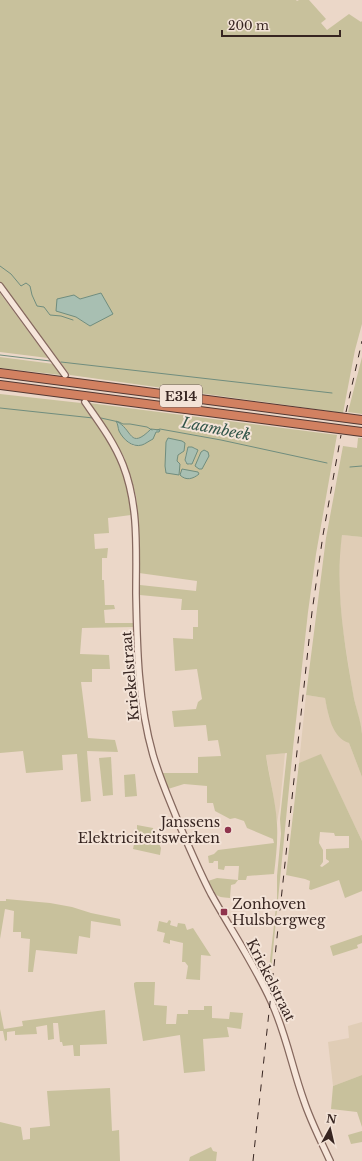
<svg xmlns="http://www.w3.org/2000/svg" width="362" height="1161" font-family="'Libre Baskerville',serif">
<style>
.farmland{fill:#e0cdb6}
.green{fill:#c8c19c;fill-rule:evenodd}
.water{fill:#a8bfb2;stroke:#708d7e}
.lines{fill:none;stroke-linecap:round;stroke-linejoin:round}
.stream{stroke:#708d7e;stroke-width:1}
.minor-casing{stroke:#85685e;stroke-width:8}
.highway-casing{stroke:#533832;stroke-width:10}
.minor{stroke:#f6e6da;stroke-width:5.5}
.highway{stroke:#d28161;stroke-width:8}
.rail{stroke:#372521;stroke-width:1;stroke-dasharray:7 7;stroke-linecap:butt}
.poi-dot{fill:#8f344d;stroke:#f3e3d7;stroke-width:1.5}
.labels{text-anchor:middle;stroke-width:4;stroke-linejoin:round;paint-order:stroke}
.shield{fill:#f3e3d7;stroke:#6f5e58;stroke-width:1}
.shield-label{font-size:13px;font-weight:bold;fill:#372521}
.street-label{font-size:14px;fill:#372521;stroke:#f3e3d7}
.poi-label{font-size:14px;fill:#372521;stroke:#f3e3d7;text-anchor:end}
.water-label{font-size:15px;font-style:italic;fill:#315549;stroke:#f3e3d7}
</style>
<rect width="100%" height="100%" fill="#ebd7c8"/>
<g class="farmland">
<path d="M342,535L362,537V732L353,694L343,631L339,588L340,547Z"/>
<path d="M306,695L325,698L329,717L335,730L340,737L349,743L362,777V841L321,755L299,763Z"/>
<path d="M285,753L280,805L277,823L275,805L266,755Z"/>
<path d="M362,1022V1075L333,1086L328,1042L349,1038L348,1026Z"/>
</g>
<g class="green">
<path d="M0,0H296L297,1L299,0H309L326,19L321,23L327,30L349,14L361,22L362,21V324L355,350L343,413L70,375L0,282ZM101,293L90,326L76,317L60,311L80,299Z"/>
<path d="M0,293L48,358L0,352Z"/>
<path d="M0,357L54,364L61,375L0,368Z"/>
<path d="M362,357V414L348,412Z"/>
<path d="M0,394L81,403C95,423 117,452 124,475C128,488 129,502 131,515L108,518L109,533L94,534L95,549L108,548L107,558H102V580H104L105,605H114L115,609L104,610L105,623H134V627L82,628L80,654L109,655L110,669H92V682H81L88,738L115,740L118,752L87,751L91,801L81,802L77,754L62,755L63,770L26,773L23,751L0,753Z"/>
<path d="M89,403L337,435L316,554L308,612L293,748L269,991L261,975L269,969L277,898V876L281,834L280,819L287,753L266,755C269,778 276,801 277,824C278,840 276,857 274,874L247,876L246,880H238L235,884L231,885L230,898C214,897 216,895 208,881L217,878L238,880L239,866H225L224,870L218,869V861H214L213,863H209L208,856L214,854L218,850L274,843L273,839L247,828L244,821L235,818L230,819L215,811L213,803H207V786L184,784L168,789L162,773H198V757L221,756L218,740L208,741L206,725L174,727L172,711L196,709L198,702L202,699L197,669L175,671L173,638L193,639V627H198V610H181L182,599L140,595V585L196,591L197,581L139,573V529L136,496L124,457L109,432ZM117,422C133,432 131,449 151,429L156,432C152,436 147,443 142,445C129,451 119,431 117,422ZM188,447L196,448L190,465L185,462V458Z"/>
<path d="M358,438H362V537L342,535C335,588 344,641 353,693C355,706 361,720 362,734C362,748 362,763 362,777L349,743C332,738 328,714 325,698L306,695L326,538L343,446L357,448Z"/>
<path d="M321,754L362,841V891L345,898L339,880L311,890L309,889L310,881L305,879L286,875L299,763ZM320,832L334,833L335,836H349V848L326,849V859L329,861V862L322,867L320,866L323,862V850L319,843Z"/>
<path d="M111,757L113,795L103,796L99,758Z"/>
<path d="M135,774L137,796L125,797L124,775Z"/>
<path d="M137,825L153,828L154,833L161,848L160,855L133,849L137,830Z"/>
<path d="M6,899L50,903L72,907L91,913L120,919L121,926L91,921L90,938L79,936L77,954L36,950L33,972H28L30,939L21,938V932H13L14,911L5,909L0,939V901H6Z"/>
<path d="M169,920L171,921L170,925L177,927L178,923L185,924L187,930L193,928L211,956L201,955L200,980L186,979L188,966L185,962H182L183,943L170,940V944L163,942L165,933L157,931L159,921L167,923Z"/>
<path d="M362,935V943L357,945L358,948L333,956L330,946Z"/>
<path d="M136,982H155L154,1005L167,1006L166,1024H176L177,1014H188V1010H204V1006H212V1018L229,1019L230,1012L243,1013L241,1029L227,1027L229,1037L203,1039L205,1071L184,1073L180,1035L143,1041L134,986V983Z"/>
<path d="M0,1009L4,1029L23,1026L22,1021L105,1010L107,1044L80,1045V1056H74L73,1045L63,1046L62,1042H60L58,1023H53L54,1039L48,1040L47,1025L36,1027L37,1034L15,1035V1031L7,1032V1040L5,1041L3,1031H0Z"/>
<path d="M362,1075V1127L357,1112L331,1109L333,1086Z"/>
<path d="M110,1088L112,1131L119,1130L120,1161H0V1122L21,1127L23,1140L30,1139V1128L50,1126L47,1091Z"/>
<path d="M362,1131V1142L351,1144L348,1135Z"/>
<path d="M211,1147L213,1151L217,1152L216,1161H189L190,1157Z"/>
</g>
<g class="water">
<path d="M101,293L113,314L90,326L76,317L56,311L57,299L74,295L80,299Z"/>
<path d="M116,421C133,429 129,451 151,429L160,430L159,432H156L153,439C149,441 145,444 142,445C132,448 123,439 119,431C118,428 118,424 116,421Z"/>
<path d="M168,438L182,441L185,443L184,451L178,455L177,461L180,464L179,475L166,473L165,466L166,442Z"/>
<path d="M188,447H192L198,450L192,464H187L185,460Z"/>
<path d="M204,450L208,452L209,456L202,469H199L195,466L201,452Z"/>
<path d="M182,469L198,472L199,474C193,479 186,481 180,475Z"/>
</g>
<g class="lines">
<g class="stream">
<path d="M0,266L11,274L21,286L26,283L30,286L32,295L37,306L44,307L50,315L61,316L73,320"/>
<path d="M0,355L50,361"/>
<path d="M61,362L332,393"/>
<path d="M0,408L93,418"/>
<path d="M101,418L119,422L123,424H130L147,427L152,430"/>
<path d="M157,430L160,429L221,440L327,463"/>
<path d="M350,467L362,466"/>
</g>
<g class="minor-casing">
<g id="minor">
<path d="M0,286L65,375"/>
<path d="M85,402C99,422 114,442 123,465C139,506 136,550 136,594C137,648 138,702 153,755C160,779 170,801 179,824C189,847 199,871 211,894C231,930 254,964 271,1001C286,1033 292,1068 304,1101C311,1122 321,1141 330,1161"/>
</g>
</g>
<g class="highway-casing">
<g id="highway">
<path d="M0,373L362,420"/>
<path d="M0,385L362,432"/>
</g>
</g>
<use href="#minor" class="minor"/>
<use href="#highway" class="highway"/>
<g class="rail">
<path d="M346,412L362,341"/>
<path d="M253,1161L312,612L323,535L341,435"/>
</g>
</g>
<g class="poi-dot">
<circle cx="228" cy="830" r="4"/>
<rect x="220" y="908" width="8" height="8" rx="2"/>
</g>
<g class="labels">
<rect class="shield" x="160" y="385" width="42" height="22" rx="3"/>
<g class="shield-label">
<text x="181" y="401">E314</text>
</g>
<g class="street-label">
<text transform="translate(130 676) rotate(-95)" y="5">Kriekelstraat</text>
<text transform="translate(271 980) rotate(63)" y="5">Kriekelstraat</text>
</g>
<g class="poi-label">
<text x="220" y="827">Janssens<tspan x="220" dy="16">Elektriciteitswerken</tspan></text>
<text x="232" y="909" text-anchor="start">Zonhoven<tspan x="232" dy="16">Hulsbergweg</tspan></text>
</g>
<g class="water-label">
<text transform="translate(216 429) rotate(11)" y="5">Laambeek</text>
</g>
</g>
<g transform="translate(330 1129) rotate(8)" stroke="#f3e3d7" stroke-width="3" paint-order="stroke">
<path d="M0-3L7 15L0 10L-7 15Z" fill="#372521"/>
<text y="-6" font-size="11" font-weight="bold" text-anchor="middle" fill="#372521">N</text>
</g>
<path d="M222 30v6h118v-6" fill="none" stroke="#372521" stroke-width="2"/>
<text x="228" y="30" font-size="12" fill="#372521" stroke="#f3e3d7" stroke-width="3" paint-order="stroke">200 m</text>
</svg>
